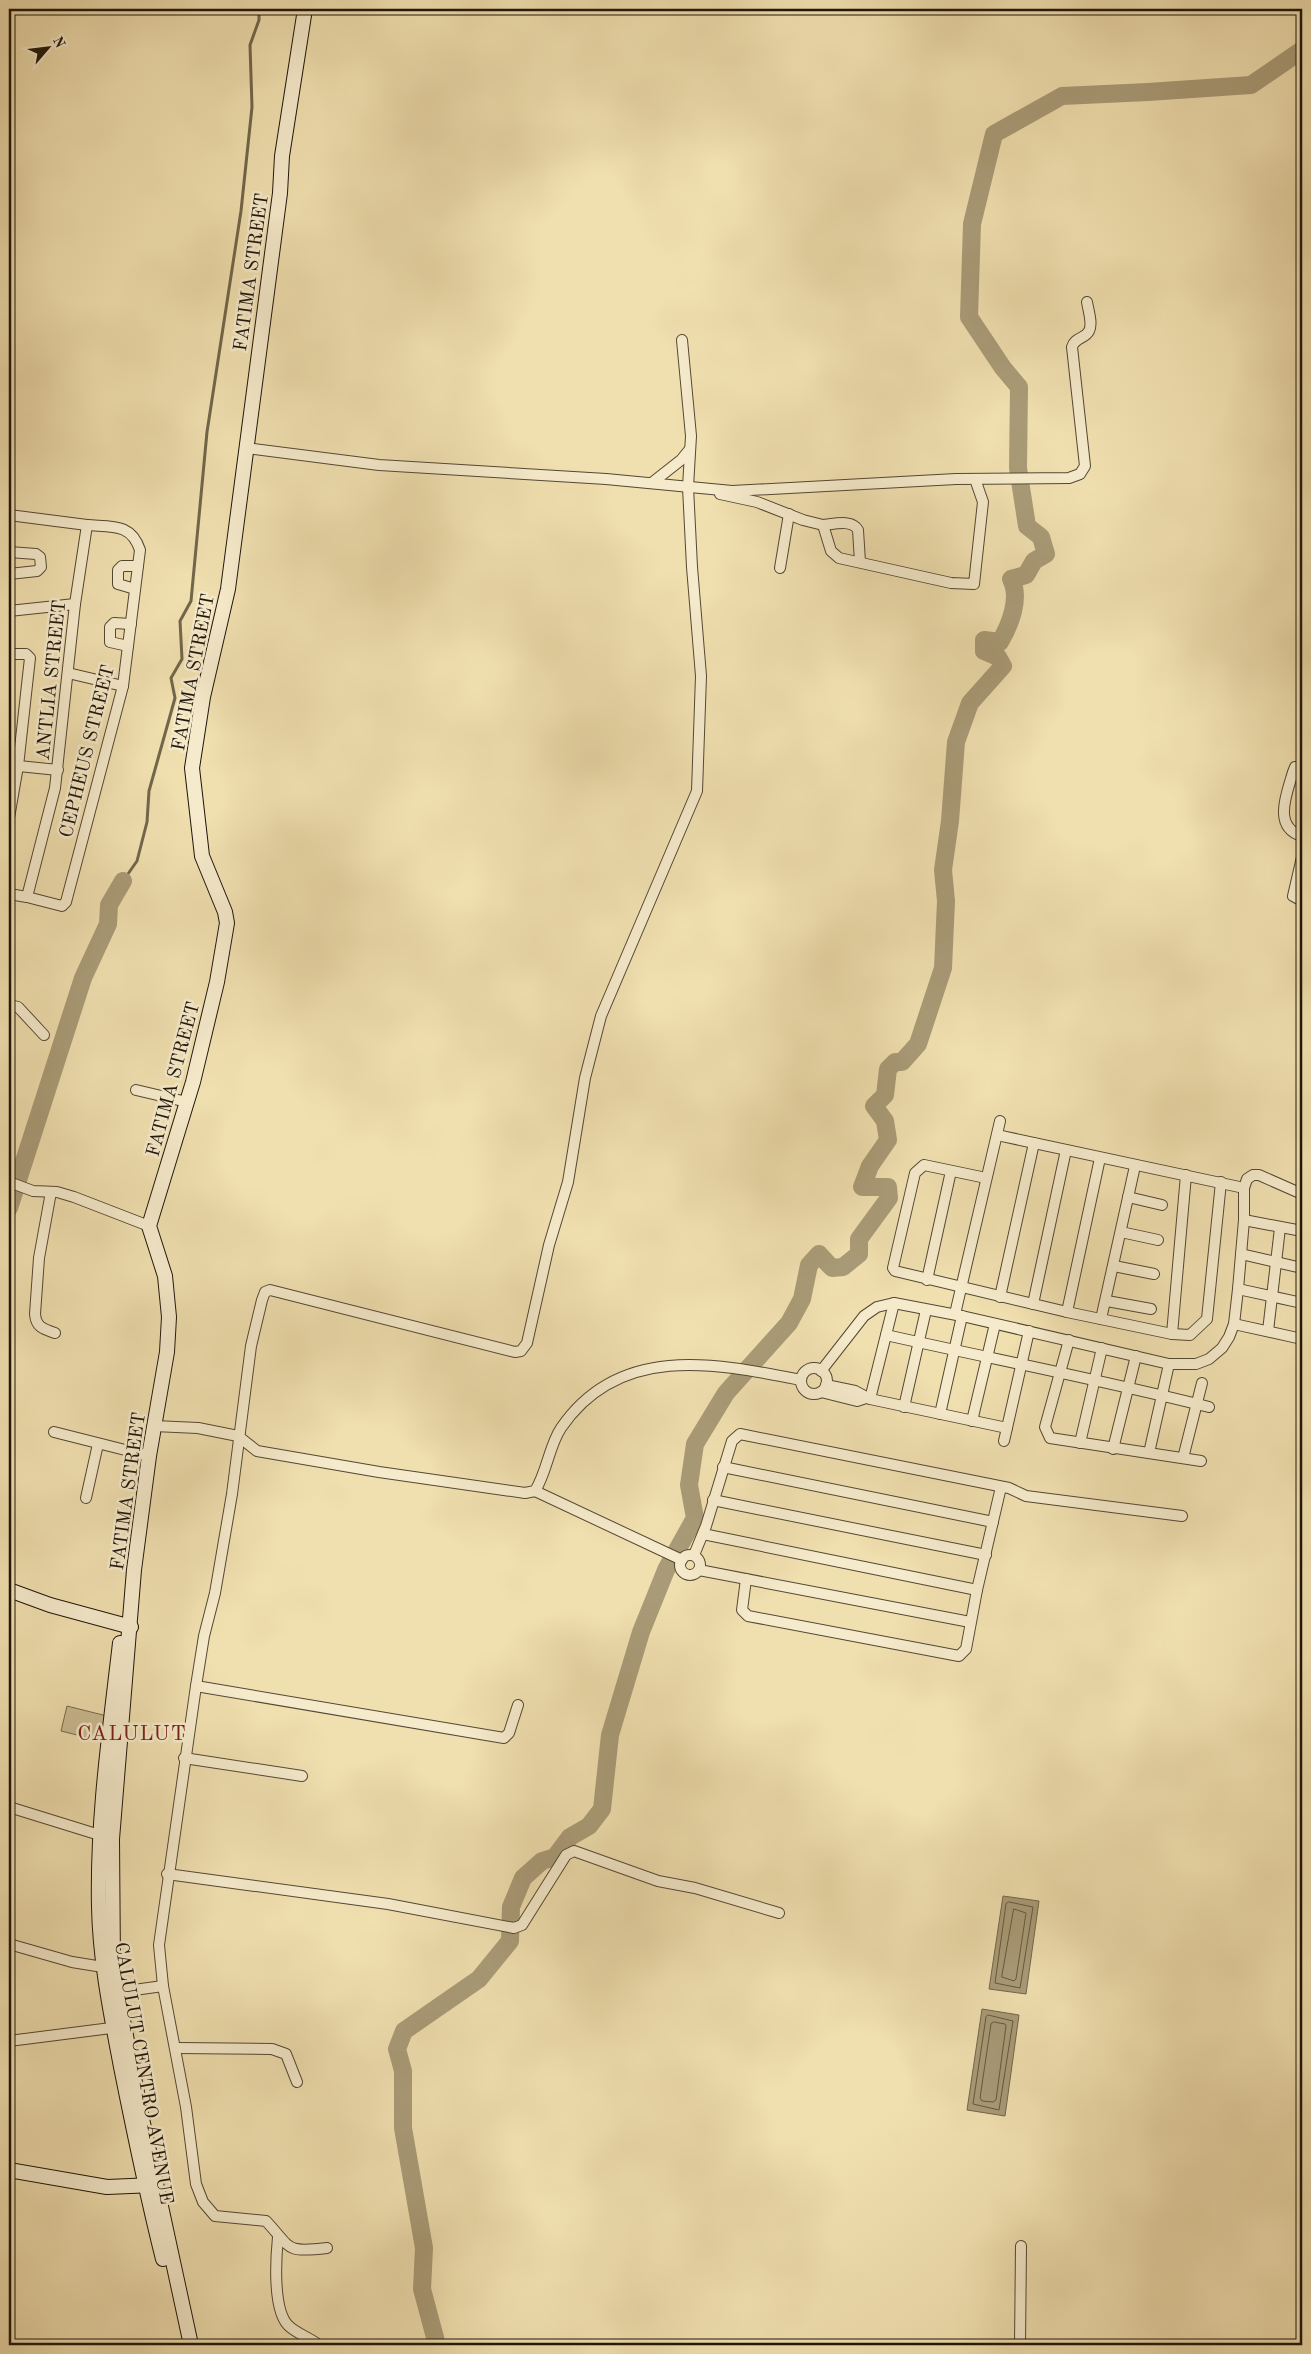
<svg xmlns="http://www.w3.org/2000/svg" width="1311" height="2354" font-family="'Old Standard TT',serif">
<style>
.green{fill:#ccbd93;stroke:#766a4e}
.water{fill:#a99b77;stroke:#72664b}
.lines{fill:none;stroke-linecap:round;stroke-linejoin:round}
.shore{stroke:#645840;stroke-width:1}
.stream{stroke:#72664b;stroke-width:3}
.river{stroke:#a99b77;stroke-width:18}
.street-casing{stroke:#534833;stroke-width:12}
.secondary-casing{stroke:#1f160a;stroke-width:16}
.street{stroke:#f5eacb;stroke-width:10}
.secondary{stroke:#f5eacb;stroke-width:14}
.labels{text-anchor:middle;stroke-width:5;stroke-linejoin:round;paint-order:stroke}
.street-label{font-size:19px;fill:#1f160a;stroke:#f5eacb}
.quarter-label{font-size:21px;letter-spacing:1px;fill:#7a1f14;stroke:#f5eacb}
</style>
<rect width="100%" height="100%" fill="#f0dfaf"/>
<filter id="stains"><feTurbulence type="fractalNoise" baseFrequency=".004" numOctaves="4"/><feColorMatrix values="0 0 0 0 .2 0 0 0 0 .09 0 0 0 0 .02 0 0 0 .5 -.17"/></filter>
<radialGradient id="worn" r=".72"><stop offset=".6" stop-color="#630" stop-opacity="0"/><stop offset="1" stop-color="#630" stop-opacity=".3"/></radialGradient>
<path class="green" d="M67,1706L107,1716L101,1741L61,1731Z"/>
<g class="water">
<path d="M1003,1896L1039,1901L1026,1994L989,1989Z"/>
<path d="M982,2009L1019,2015L1005,2116L967,2110Z"/>
</g>
<g class="lines">
<g class="shore">
<path d="M1009,1902L1033,1907L1020,1988L995,1983L1006,1904Z"/>
<path d="M1014,1909L1026,1913L1016,1979L1014,1981L1002,1977Z"/>
<path d="M988,2015L1013,2021L999,2110L973,2104L986,2017Z"/>
<path d="M994,2022L1005,2024L1006,2026L996,2100L993,2102L982,2101L980,2098L991,2024Z"/>
</g>
<path class="stream" d="M123,881L137,861L147,822L149,791L175,698L171,678L182,659L180,621L191,601L207,432L241,211L252,107L250,45L259,20V9"/>
<g class="river">
<path d="M9,1208L83,978L108,924L109,905L123,881"/>
<path d="M437,2345L422,2289L424,2248L403,2128V2071L397,2049L404,2031L479,1979L510,1941L511,1907L523,1878L542,1861L555,1857L570,1837L589,1826L602,1809L610,1735L641,1632L666,1570L695,1518L689,1485L695,1444L726,1393L789,1323L802,1299L809,1265L819,1254L832,1268L843,1267L859,1254V1239L889,1198L888,1187H862L870,1166L888,1140L885,1121L874,1106L885,1095L888,1069L895,1062H902L918,1044L943,968L946,901L943,870L950,821L956,742L970,703L1003,666L998,657L984,651V640L1000,642C1010,625 1021,598 1011,579L1026,575L1034,561L1046,554L1041,537L1027,526L1018,468L1019,387L1003,368L969,317L972,224L994,134L1062,96L1148,92L1251,85L1302,50"/>
</g>
<g class="street-casing">
<g id="street">
<path d="M246,448L379,465L606,479L732,491L956,479L1069,478L1080,474L1085,466L1072,347C1075,337 1085,339 1089,331C1093,324 1088,309 1087,302"/>
<path d="M653,482L681,460L690,449"/>
<path d="M720,494L757,502L803,520L823,525L831,551L839,558L951,583L974,584L983,502L975,479"/>
<path d="M9,515L87,525L75,604L55,788L27,897L9,894"/>
<path d="M823,525C834,524 852,519 858,530L860,562"/>
<path d="M9,552L36,554L40,557L41,567L37,571L9,574"/>
<path d="M780,568L789,514"/>
<path d="M135,589L118,584V570L122,566H138"/>
<path d="M9,611L75,604"/>
<path d="M128,646L110,642V627L114,623L131,624"/>
<path d="M9,654H26L30,658L18,766L9,818"/>
<path d="M68,673L123,686"/>
<path d="M9,765L58,770"/>
<path d="M1302,768L1295,767L1293,772C1287,793 1272,827 1302,836"/>
<path d="M1302,857L1293,896L1302,901"/>
<path d="M27,897L62,906L66,902L123,686L140,550C131,523 112,527 87,525"/>
<path d="M9,1005L18,1007L44,1035"/>
<path d="M136,1090L187,1102"/>
<path d="M997,1135L1244,1188"/>
<path d="M986,1178L924,1165L915,1173L893,1268L895,1271L1067,1312L1172,1334L1190,1335L1207,1319L1221,1182"/>
<path d="M9,1182L33,1191L57,1192L74,1197L149,1226"/>
<path d="M51,1192L39,1258L35,1314C36,1327 43,1329 55,1333"/>
<path d="M1128,1197L1162,1205"/>
<path d="M1244,1220L1302,1231"/>
<path d="M1121,1232L1158,1240"/>
<path d="M1241,1254L1302,1268"/>
<path d="M1114,1266L1154,1274"/>
<path d="M927,1280L951,1171"/>
<path d="M1238,1289L1302,1303"/>
<path d="M1000,1297L1034,1143"/>
<path d="M1107,1301L1151,1309"/>
<path d="M1033,1304L1066,1150"/>
<path d="M1067,1312L1100,1158"/>
<path d="M955,1314L1000,1121"/>
<path d="M1101,1319L1135,1166"/>
<path d="M1234,1324L1302,1339"/>
<path d="M1268,1331L1280,1228"/>
<path d="M1172,1334L1186,1175"/>
<path d="M886,1335C993,1359 1102,1380 1209,1407"/>
<path d="M1069,1340L1045,1427L1050,1438L1201,1461"/>
<circle cx="814" cy="1381" r="13"/>
<path d="M821,1371L864,1316L877,1307L894,1303L962,1316L1169,1364H1196L1209,1359L1222,1348L1229,1337L1234,1324L1238,1289L1244,1220V1188L1247,1179L1253,1175H1259L1302,1194"/>
<path d="M826,1385L855,1391L870,1399L1007,1428"/>
<path d="M821,1392L857,1401L866,1398"/>
<path d="M870,1399L894,1303"/>
<path d="M904,1407L926,1310"/>
<path d="M940,1414L962,1316"/>
<path d="M972,1421L995,1324"/>
<path d="M154,1426L198,1428L238,1436L257,1451L379,1472L525,1493L535,1491C547,1472 549,1446 561,1428C619,1343 715,1363 801,1380"/>
<path d="M54,1432L149,1456"/>
<path d="M1004,1441L1029,1331"/>
<path d="M1080,1443L1102,1348"/>
<path d="M1113,1449L1136,1356"/>
<path d="M1149,1453L1169,1364"/>
<path d="M1183,1458L1202,1383"/>
<path d="M723,1467L993,1522"/>
<path d="M535,1491L682,1560"/>
<path d="M86,1498L98,1444"/>
<path d="M713,1500L986,1555"/>
<path d="M703,1534L977,1590"/>
<path d="M694,1555L706,1526L732,1441L740,1434L1009,1488L1026,1496L1182,1516"/>
<circle cx="690" cy="1565" r="10"/>
<path d="M699,1570L970,1622"/>
<path d="M746,1579L742,1610L748,1616L959,1656L966,1649L977,1590L1001,1487"/>
<path d="M196,1686L504,1738L509,1733L518,1705"/>
<path d="M184,1758L302,1776"/>
<path d="M9,1807L106,1837"/>
<path d="M167,1874L388,1904L514,1928L522,1925L566,1855L574,1851L658,1881L695,1888L779,1913"/>
<path d="M9,1944L72,1962L109,1968"/>
<path d="M112,1993L163,1986"/>
<path d="M9,2041L119,2027"/>
<path d="M176,2048L272,2049L286,2054L297,2082"/>
<path d="M278,2237C276,2257 272,2313 290,2327C298,2334 310,2338 319,2345"/>
<path d="M327,2248C285,2253 292,2249 266,2221L215,2216L203,2202L196,2184L186,2107L163,1986L159,1945L196,1686L204,1636L215,1593L232,1494L251,1346L262,1300L265,1292L270,1290L515,1352L521,1351L527,1343L549,1245L568,1182L585,1078L601,1016L697,791L701,676L692,567L688,487L691,436L682,340"/>
<path d="M1020,2345L1021,2246"/>
</g>
</g>
<g class="secondary-casing">
<g id="secondary">
<path d="M9,1590L50,1605L131,1627"/>
<path d="M120,1643C110,1730 97,1819 99,1907C100,1961 111,2014 121,2067C134,2132 147,2196 163,2259"/>
<path d="M9,2170L107,2187L154,2185"/>
<path d="M191,2345L141,2114L113,1968L112,1839L134,1570L149,1456L167,1352L169,1317L165,1276L149,1226L193,1082L217,982L227,923L225,912L202,856L192,768L203,697L228,589L280,193L282,156L305,9"/>
</g>
</g>
<use href="#street" class="street"/>
<use href="#secondary" class="secondary"/>
</g>
<g class="labels">
<g class="street-label">
<text transform="translate(250 272) rotate(-82)" y="7">FATIMA STREET</text>
<text transform="translate(192 672) rotate(-79)" y="7">FATIMA STREET</text>
<text transform="translate(50 680) rotate(-84)" y="7">ANTLIA STREET</text>
<text transform="translate(86 751) rotate(-76)" y="7">CEPHEUS STREET</text>
<text transform="translate(172 1079) rotate(-75)" y="7">FATIMA STREET</text>
<text transform="translate(127 1491) rotate(-82)" y="7">FATIMA STREET</text>
<text transform="translate(145 2073) rotate(80)" y="7">CALULUT CENTRO AVENUE</text>
</g>
<g class="quarter-label">
<text x="132" y="1740">CALULUT</text>
</g>
</g>
<rect width="1311" height="2354" fill="none" stroke="#f0dfaf" stroke-width="30"/>
<rect x="10" y="10" width="1291" height="2334" fill="none" stroke="#1f160a" stroke-width="2.5"/>
<rect x="15" y="15" width="1281" height="2324" fill="none" stroke="#1f160a"/>
<g transform="translate(48 48) rotate(62)" stroke="#f5eacb" stroke-width="4" paint-order="stroke">
<path d="M0-4L9 19L0 12L-9 19Z" fill="#1f160a"/>
<text y="-8" font-size="14" font-weight="bold" text-anchor="middle" fill="#1f160a">N</text>
</g>
<rect width="100%" height="100%" filter="url(#stains)"/>
<rect width="100%" height="100%" fill="url(#worn)"/>
</svg>
